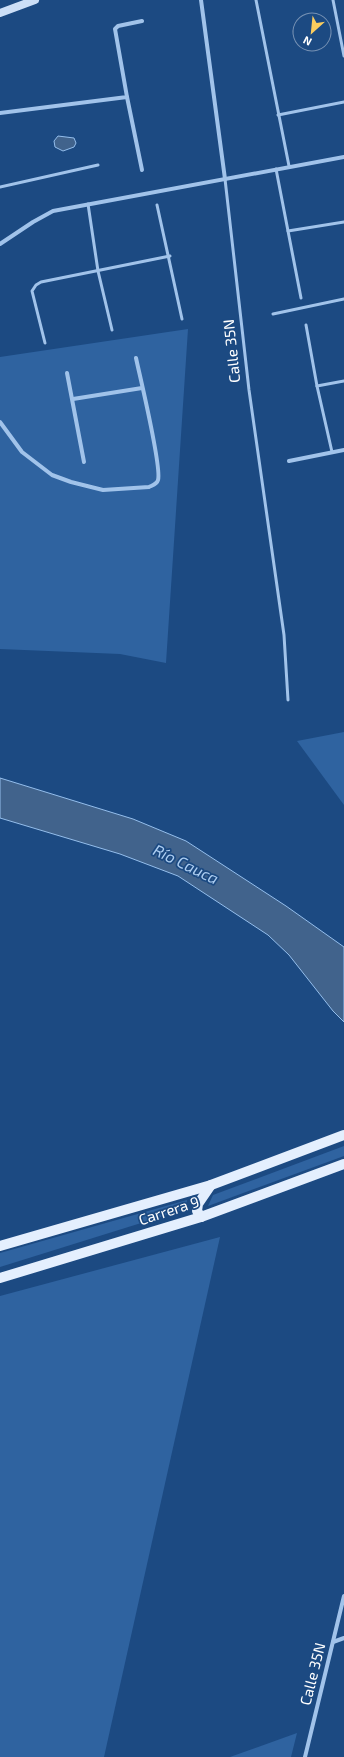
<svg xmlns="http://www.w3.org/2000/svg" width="344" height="1757" font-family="'Exo 2',sans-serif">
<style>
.green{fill:#2f63a0}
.water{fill:#41638c;stroke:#94beec}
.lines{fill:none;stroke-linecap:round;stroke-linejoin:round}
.service{stroke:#a1c3ea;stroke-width:3}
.minor{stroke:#a1c3ea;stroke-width:4}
.secondary{stroke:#ccdff7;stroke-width:8}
.primary{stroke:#e4effe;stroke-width:10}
.labels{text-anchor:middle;stroke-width:3.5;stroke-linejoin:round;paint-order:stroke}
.street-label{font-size:15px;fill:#fff;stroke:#1c4a82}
.water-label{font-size:16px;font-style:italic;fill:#accdf1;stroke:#1c4a82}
</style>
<rect width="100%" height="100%" fill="#1c4a82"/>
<g class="green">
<path d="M188,329L166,663L120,654L0,649V357Z"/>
<path d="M344,732V805L297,741Z"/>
<path d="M344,1146V1156L208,1206L213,1195Z"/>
<path d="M187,1200L186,1209L0,1267V1253Z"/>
<path d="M220,1237L104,1757H0V1296Z"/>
<path d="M297,1733L291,1757H230Z"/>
</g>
<g class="water">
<path d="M58,136L74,138L76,143L74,147L63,151L55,147L54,141Z"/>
<path d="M0,778L133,819L186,841L286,906L344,947V1022L333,1011L289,955L268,935L178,876L120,854L0,818Z"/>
</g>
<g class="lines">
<g class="service">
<path d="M256,0L289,166"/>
<path d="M333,0L344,56"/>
<path d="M278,115L344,102"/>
<path d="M276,169L301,298"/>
<path d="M225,179L249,390L284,635L288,700"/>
<path d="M0,187L98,165"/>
<path d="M88,204L98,271L112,330"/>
<path d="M157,205L182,319"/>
<path d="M288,231L344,222"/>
<path d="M273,314L344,299"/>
<path d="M306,325L317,386L332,452"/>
<path d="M45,343L32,291L36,285L41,282L170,256"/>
<path d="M317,386L344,381"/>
</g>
<g class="minor">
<path d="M201,0L225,179"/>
<path d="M127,97L142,170"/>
<path d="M0,113L127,97L115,29L118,26L142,21"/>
<path d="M0,244L33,222L53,211L344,157"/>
<path d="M67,373L84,462"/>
<path d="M73,399L142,388"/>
<path d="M0,422L22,452L52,475L71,482L103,490L149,487C153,485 157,484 158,480C162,467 140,377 136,358"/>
<path d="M289,461L344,450"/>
<path d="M333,1642L344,1638"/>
<path d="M305,1757L344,1596"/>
</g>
<path class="secondary" d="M0,13L35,0"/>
<g class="primary">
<path d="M201,1217L197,1211L198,1204L211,1185"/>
<path d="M0,1246L211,1185L344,1135"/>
<path d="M0,1278L201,1217L344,1164"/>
</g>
</g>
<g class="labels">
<g class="street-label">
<text transform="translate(232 351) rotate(-96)" y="5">Calle 35N</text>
<text transform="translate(169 1211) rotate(-18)" y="5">Carrera 9</text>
<text transform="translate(313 1674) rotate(-76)" y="5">Calle 35N</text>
</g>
<g class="water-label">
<text transform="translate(186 864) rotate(26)" y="6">Río Cauca</text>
</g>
</g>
<g transform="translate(312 32) rotate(207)"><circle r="19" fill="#1c4a82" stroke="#7792b4"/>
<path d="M0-3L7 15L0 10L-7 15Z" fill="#facc5e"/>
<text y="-6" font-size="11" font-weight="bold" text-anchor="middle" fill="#ffffff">N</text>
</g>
</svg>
